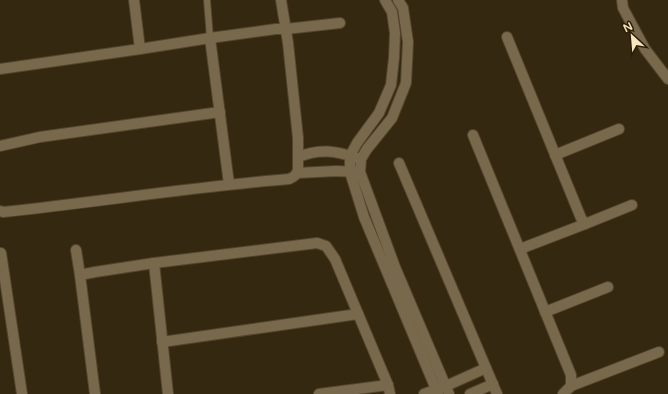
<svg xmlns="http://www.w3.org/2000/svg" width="668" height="394" font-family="'Varela Round',sans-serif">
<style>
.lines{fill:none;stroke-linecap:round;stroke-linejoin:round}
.service-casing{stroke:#54462c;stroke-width:8}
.minor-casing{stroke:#54462c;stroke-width:12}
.service{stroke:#79694c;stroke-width:6}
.minor{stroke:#79694c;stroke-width:10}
</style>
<rect width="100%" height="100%" fill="#342810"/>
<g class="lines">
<g class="service-casing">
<path id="service" d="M207,0L210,38"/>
</g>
<g class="minor-casing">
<g id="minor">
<path d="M134,0L140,49"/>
<path d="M385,0L392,12L395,33L394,58L391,85L379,113L357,143L350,156V172L364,217L438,394"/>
<path d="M398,0L403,8L408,42L406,83L392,118L367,149L361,159L360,172L395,267L449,394"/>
<path d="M622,0L623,8L645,49L668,79"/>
<path d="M507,37L581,218L585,224L520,249"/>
<path d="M210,38L229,184"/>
<path d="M0,69L140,49L210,38L276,29H286L340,23"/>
<path d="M473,135L571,375V386L563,394"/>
<path d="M0,146L40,137L220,112"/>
<path d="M555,155L619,129"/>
<path d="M298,157C320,148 336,151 357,158"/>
<path d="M399,163L497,394"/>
<path d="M297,173L336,171L357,172"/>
<path d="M0,211L3,212C98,202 193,187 289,179C294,177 297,175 298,169V138L288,43L281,0"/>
<path d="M585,224L632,205"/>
<path d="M76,250L80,275"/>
<path d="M1,253L22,394"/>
<path d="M154,263L168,394"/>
<path d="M545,312L608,287"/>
<path d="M162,342L358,314"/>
<path d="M571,386L659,352"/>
<path d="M95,394L80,275L95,272L154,263L317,243L326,246L335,259L388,385L390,394"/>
<path d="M319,394L388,385"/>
<path d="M424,394L446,386L486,368"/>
<path d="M470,394L493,384"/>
</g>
</g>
<use href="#service" class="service"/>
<use href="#minor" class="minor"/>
</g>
<g transform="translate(632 36) rotate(334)" stroke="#2a1e06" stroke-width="3" paint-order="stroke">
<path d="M0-3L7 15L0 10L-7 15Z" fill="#fae5c1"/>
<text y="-6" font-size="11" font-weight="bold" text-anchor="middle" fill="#fae5c1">N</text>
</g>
</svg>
